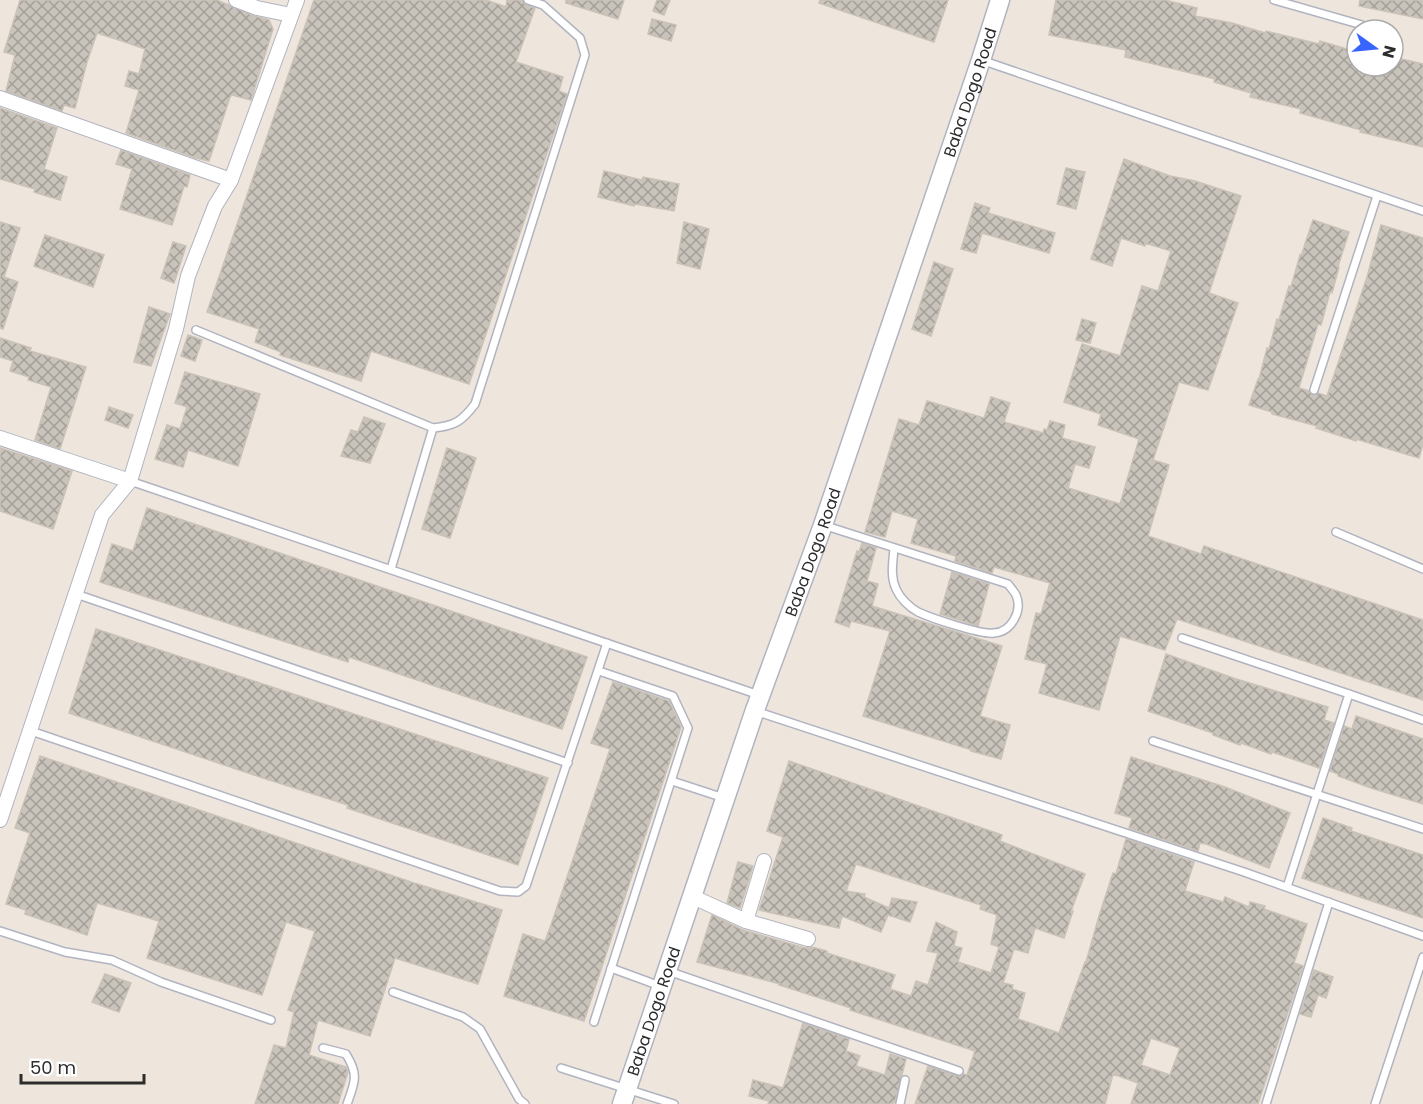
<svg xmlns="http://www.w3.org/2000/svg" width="1423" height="1104" font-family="Poppins,sans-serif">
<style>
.building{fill:url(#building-cross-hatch);stroke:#cac2b6;stroke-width:1.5;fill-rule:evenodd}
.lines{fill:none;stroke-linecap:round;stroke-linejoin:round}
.lane-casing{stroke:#b1b4c0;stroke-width:10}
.street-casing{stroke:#b1b4c0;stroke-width:16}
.secondary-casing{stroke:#b1b4c0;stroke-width:21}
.lane{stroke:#fff;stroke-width:7}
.street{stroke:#fff;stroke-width:14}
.secondary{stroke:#fff;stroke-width:18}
.labels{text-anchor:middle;stroke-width:5;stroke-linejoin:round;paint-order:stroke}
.street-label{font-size:16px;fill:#2c2c2c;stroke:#fff}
</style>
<defs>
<pattern id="building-cross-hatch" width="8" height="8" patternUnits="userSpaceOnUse" patternTransform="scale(1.5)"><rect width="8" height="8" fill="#c9c4bb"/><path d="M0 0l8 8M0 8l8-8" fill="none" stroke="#a39f98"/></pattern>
</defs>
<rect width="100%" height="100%" fill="#eee6dd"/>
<g class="building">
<path d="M20,0H217L254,16L269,20L273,29L251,100L232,95L230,97L209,161L196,158L126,133L139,90L125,86L129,71L139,74L145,49L122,41L97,33L87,62L75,108L64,105L62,111L6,91L15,55L4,52Z"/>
<path d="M314,0H486L506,7L507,0H522L526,5L535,8L516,62L563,77L559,91L567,94L469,384L371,351L361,381L280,355L281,352L255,342L259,329L207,312Z"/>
<path d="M566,0H624L618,19L566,3Z"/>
<path d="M657,0H670L664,15L653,11Z"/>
<path d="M820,0H948L934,42L819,3Z"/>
<path d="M1056,0H1165L1197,8L1195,16L1232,23L1265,33L1266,31L1319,44L1320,41L1357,52V66H1393V57L1423,64V147L1360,132L1361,130L1300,113L1301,109L1250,97L1251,93L1214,82L1215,79L1125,57L1126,50L1049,35Z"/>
<path d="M1360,0H1423V19L1359,6Z"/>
<path d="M652,19L676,25L671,41L648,34Z"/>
<path d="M0,108L57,128L44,169L67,177L60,200L34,192L35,189L0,179Z"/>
<path d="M121,150L190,175L187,187L184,186L172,225L120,209L132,169L116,164Z"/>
<path d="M1124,159L1170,176L1195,181L1241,196L1209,293L1238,303L1208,390L1179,382L1153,460L1169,465L1148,536L1201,554L1204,546L1423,620V700L1177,619L1165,650L1120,636L1099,710L1039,693L1047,664L1025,659L1036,613L1041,614L1050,583L994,567L992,573L955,561L956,556L911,543L918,519L892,511L885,537L865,532L899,419L919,425L927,401L984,418L991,397L1010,403L1004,422L1043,433L1044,429L1047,430L1050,421L1065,425L1062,438L1095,447L1089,468L1075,464L1068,488L1120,504L1139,439L1098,425L1101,414L1064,402L1082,344L1120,356L1142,286L1158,291L1171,251L1145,243V246L1121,238L1112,266L1091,259Z"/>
<path d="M1066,168L1085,172L1076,209L1057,204Z"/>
<path d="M604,171L642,180L643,177L679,184L674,211L635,204L634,206L598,197Z"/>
<path d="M975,203L990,208L988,213L1055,233L1049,253L982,233L976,253L961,249Z"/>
<path d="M1313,220L1349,232L1338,266L1339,267L1332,293L1330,292L1321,325L1318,324L1299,388L1309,391L1313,395L1318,393L1327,396L1367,277L1381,225L1423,238V444L1419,458L1356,439V441L1316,428L1317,426L1272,414V412L1249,405L1258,379H1259L1267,348L1269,349L1277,319L1279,320L1289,286L1291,287L1300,255L1301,256Z"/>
<path d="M0,222L20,228L4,277L18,282L3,329L0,328Z"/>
<path d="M684,222L709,229L700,269L677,263Z"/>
<path d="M45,235L104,255L93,287L34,266Z"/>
<path d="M173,242L186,246L174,283L161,278Z"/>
<path d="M934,262L953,269L931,336L912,329Z"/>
<path d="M149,307L170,314L151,366L134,362Z"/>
<path d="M1082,319L1096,323L1090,343L1076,340Z"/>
<path d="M188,335L202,340L195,361L181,356Z"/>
<path d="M0,338L31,348L30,351L86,367L60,449L35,440L51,387L28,380L29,377L10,371L13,361L0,357Z"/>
<path d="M185,372L260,394L238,466L188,450L183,467L155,459L167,425L180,429L187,407L175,403Z"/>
<path d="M109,407L133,415L128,428L105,420Z"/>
<path d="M364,417L385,424L370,463L341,456L351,430L358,432Z"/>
<path d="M0,448L72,471L53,529L0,511Z"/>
<path d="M447,448L476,458L450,538L422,529Z"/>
<path d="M147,508L587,657L562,729L349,657L348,662L100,582L112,544L133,551Z"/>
<path d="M862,543L876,548L867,581L878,584L872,606L1002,646L980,716L1010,725L1001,759L971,751L972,750L863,716L890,631L851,621L849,627L835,622L857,551L859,552Z"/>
<path d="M952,572L989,584L978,626L940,614Z"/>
<path d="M96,629L548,778L518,865L347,808L348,805L263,778L69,713Z"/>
<path d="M1166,654L1233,678L1328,707L1324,720L1334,723L1319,768L1272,752L1271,754L1241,743L1240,745L1213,735V733L1148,711Z"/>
<path d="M613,682L669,701L681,727L584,1021L504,996L523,934L545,941L551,925L610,749L591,743Z"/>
<path d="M1356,716L1423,739V804L1371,788L1338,776V774L1330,771L1344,726L1352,729Z"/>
<path d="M40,756L414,883L502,910L478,984L395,958L370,1036L318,1020L309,1055L346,1067L348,1072L338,1104H255L274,1045L286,1048L294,1012L288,1010L315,931L286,922L262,995L147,958L159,921L97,903L87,935L25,914L26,910L6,904L30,833L15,828Z"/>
<path d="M1131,757L1225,787L1290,813L1269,868L1206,844L1200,843L1198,851L1129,828L1132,818L1115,813Z"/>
<path d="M789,761L1002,835L1000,841L1085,874L1071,911H1073L1064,938L1035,928L1028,953L1014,949L1003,983L1013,985L1012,989L1025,993L1018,1019L1059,1033L1085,962H1086L1099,916L1113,873L1116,874L1126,839L1194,862L1185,891L1223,902L1225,897L1249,907L1250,902L1265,906L1264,909L1307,924L1294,963L1303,966L1258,1104H1131L1138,1083L1113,1074L1105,1104H915L928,1066L957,1076L964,1074L967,1075L975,1051L850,1010L851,1008L779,985L780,984L697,962L712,915L743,930L805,948L812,947L827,951V953L895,975L890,989L911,996L916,981L928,985L938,953L927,951L936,922L957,932L954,946L962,948L958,962L991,973L999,947L991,944L997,915L980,909L981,905L856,864L846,891L865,894L864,897L889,908L892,898L917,902L910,922L888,915L881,932L842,916L839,928L759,910L783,837L767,831ZM1151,1038L1180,1048L1170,1075L1141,1065Z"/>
<path d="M1323,818L1352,828L1351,831L1423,855V918L1302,878Z"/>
<path d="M738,862L753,866L740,908L727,903Z"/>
<path d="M1314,970L1333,977L1326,998L1318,995L1311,1017L1300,1014Z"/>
<path d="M105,974L131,983L119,1012L92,1002Z"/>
<path d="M803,1023L849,1039L846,1051L860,1056L856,1066L885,1075L890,1054L906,1059L895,1102L892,1104H768L769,1101L749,1096L753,1080L783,1088Z"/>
</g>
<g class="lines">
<g class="lane-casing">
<g id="lane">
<path d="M1274,0L1362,25"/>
<path d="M981,60L1423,211"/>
<path d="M196,330L433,428C455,426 462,421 475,404L585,55L580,38L543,5L528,0"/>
<path d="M1314,390L1377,196"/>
<path d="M130,481L759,695"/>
<path d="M823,525L1008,584C1010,587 1014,591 1016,595C1023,611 1011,632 994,633C981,635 931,618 918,612C909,607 900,598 896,589C890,576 893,562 894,548"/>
<path d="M1336,532L1423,569"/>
<path d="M391,569L433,428"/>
<path d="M76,594L568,763"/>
<path d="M1182,638L1349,694L1287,887"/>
<path d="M1349,694L1423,720"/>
<path d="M755,711L1244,872L1423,936"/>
<path d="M31,731L500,891L518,892L526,886L607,643"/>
<path d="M1153,741L1423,829"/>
<path d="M672,781L724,798"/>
<path d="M0,931L65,952L112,960L161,982L271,1020"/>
<path d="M611,968L660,986"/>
<path d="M668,971L959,1071"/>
<path d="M393,992L463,1017L480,1029L519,1099L525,1104"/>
<path d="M594,1022L688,728L673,696L599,671"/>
<path d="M323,1048L346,1054C359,1075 355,1082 347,1104"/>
<path d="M561,1068L674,1104"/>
<path d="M900,1104L905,1080"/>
<path d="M1266,1104L1329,902"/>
<path d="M1375,1104L1423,957"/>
</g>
</g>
<g class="street-casing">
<g id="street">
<path d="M236,0L257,8L291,15"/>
<path d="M0,98L231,180"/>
<path d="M0,438L130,481"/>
<path d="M0,820L102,515L130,481L176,329L188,276L215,206L231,180L297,0"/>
<path d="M693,897L746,921L764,861"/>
<path d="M746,921L808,939"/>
</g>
</g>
<g class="secondary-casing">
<g id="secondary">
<path id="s1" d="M622,1104L755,710L823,525L981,60L1000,0"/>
</g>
</g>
<use href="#lane" class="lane"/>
<use href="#street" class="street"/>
<use href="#secondary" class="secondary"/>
</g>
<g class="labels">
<g class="street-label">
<text dy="6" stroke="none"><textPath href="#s1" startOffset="1070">Baba Dogo Road</textPath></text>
<text dy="6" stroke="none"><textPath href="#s1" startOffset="584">Baba Dogo Road</textPath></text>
<text dy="6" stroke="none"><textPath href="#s1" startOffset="98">Baba Dogo Road</textPath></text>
</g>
</g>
<g transform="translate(1375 48) rotate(105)"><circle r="28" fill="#ffffff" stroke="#ababab" stroke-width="1.5"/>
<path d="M0-4.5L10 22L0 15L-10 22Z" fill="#3965ff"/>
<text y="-9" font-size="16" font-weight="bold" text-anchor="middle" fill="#2c2c2c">N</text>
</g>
<path d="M21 1074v9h123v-9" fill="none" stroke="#2c2c2c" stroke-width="3"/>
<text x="30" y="1074" font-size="18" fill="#2c2c2c" stroke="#ffffff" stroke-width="4.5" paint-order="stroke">50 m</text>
</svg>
